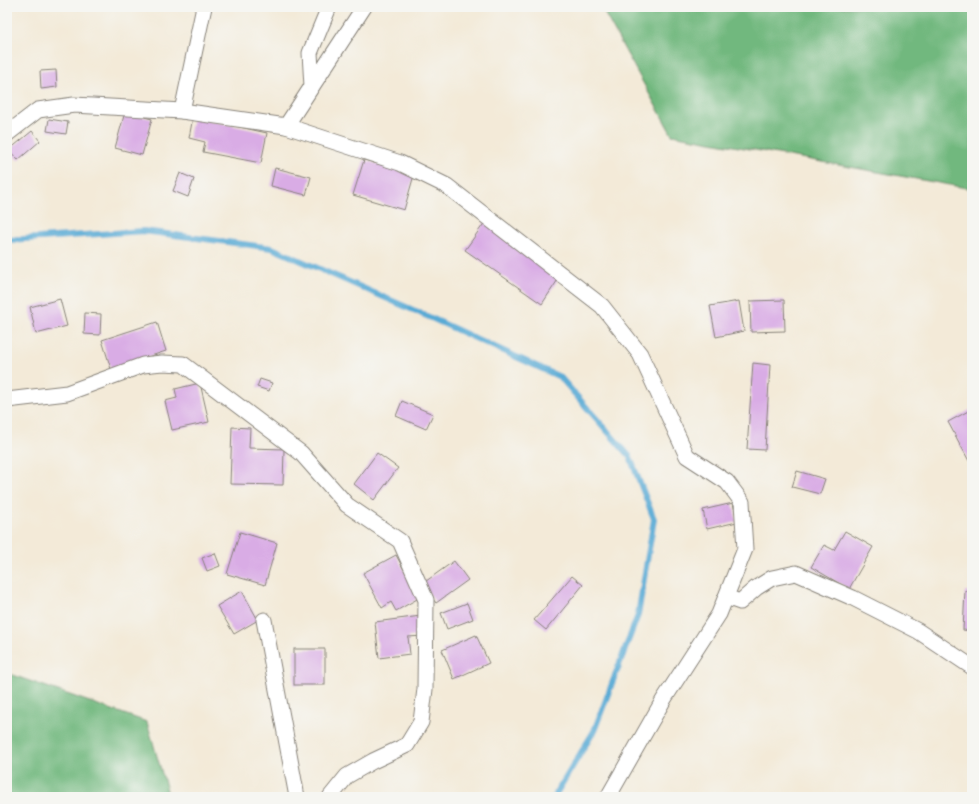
<svg xmlns="http://www.w3.org/2000/svg" width="979" height="804" font-family="'Playpen Sans',sans-serif">
<style>
.forest{fill:#71b87e;stroke:#466a4d}
.lines{fill:none;stroke-linecap:round;stroke-linejoin:round}
.stream{stroke:#5aabd5;stroke-width:6}
.building{fill:#d9ace5}
.minor-casing{stroke:#88837a;stroke-width:17}
.minor{stroke:#fff;stroke-width:15}
</style>
<rect width="100%" height="100%" fill="#f6f6f2"/>
<filter id="ink" filterUnits="userSpaceOnUse"><feTurbulence type="fractalNoise" baseFrequency=".025" numOctaves="2"/><feDisplacementMap in="SourceGraphic" scale="8" xChannelSelector="R" yChannelSelector="G"/><feConvolveMatrix kernelMatrix="1 2 1 2 8 2 1 2 1" color-interpolation-filters="sRGB"/></filter>
<filter id="wash" filterUnits="userSpaceOnUse"><feTurbulence type="fractalNoise" baseFrequency=".012" numOctaves="4" result="noise"/><feDisplacementMap in="SourceGraphic" scale="16" xChannelSelector="R" yChannelSelector="G"/><feGaussianBlur stdDeviation="0.9" result="paint"/><feColorMatrix in="noise" values="0 0 0 0 0 0 0 0 0 0 0 0 0 0 0 0 0 1.4 0 .05"/><feComposite in="paint" operator="in"/></filter>
<g filter="url(#wash)">
<rect width="100%" height="100%" fill="#f3ead8"/>
<g class="forest">
<path d="M601,7H972V189L672,135Z"/>
<path d="M7,673L147,722L169,797H7Z"/>
</g>
<g class="lines">
<path class="stream" d="M7,242L9,240L144,231L272,248L429,317L560,377L630,457L654,519L638,615L594,731L554,797"/>
</g>
<g id="blocks">
<g class="building">
<path d="M56,70L57,87L41,89L40,71Z"/>
<path d="M125,112L152,119L142,155L115,148Z"/>
<path d="M193,117L267,133L261,163L203,152L205,142L189,138Z"/>
<path d="M49,119L68,122L66,134L47,131Z"/>
<path d="M32,131L40,141L18,160L9,150Z"/>
<path d="M364,160L414,175L404,210L353,195Z"/>
<path d="M275,168L311,177L306,195L271,186Z"/>
<path d="M180,173L194,179L188,197L173,191Z"/>
<path d="M488,218L561,275L542,304L465,250Z"/>
<path d="M60,299L67,326L36,334L30,307Z"/>
<path d="M784,300L785,331L751,332L750,301Z"/>
<path d="M739,301L744,331L716,337L710,306Z"/>
<path d="M85,313L101,314L100,335L84,334Z"/>
<path d="M157,322L166,351L111,369L102,340Z"/>
<path d="M753,363L770,365L765,450L747,449Z"/>
<path d="M260,379L272,383L269,391L257,387Z"/>
<path d="M200,383L209,422L172,430L165,401L177,398L175,389Z"/>
<path d="M402,401L433,414L426,429L396,416Z"/>
<path d="M972,409V459L969,461L948,422Z"/>
<path d="M232,427L250,428L249,448L284,449L283,485L230,484Z"/>
<path d="M377,453L398,468L374,500L354,484Z"/>
<path d="M797,471L825,479L820,494L792,487Z"/>
<path d="M733,503L737,522L707,529L703,510Z"/>
<path d="M845,531L873,547L849,589L811,567L824,545L834,550Z"/>
<path d="M240,532L277,543L265,585L227,574Z"/>
<path d="M215,553L220,566L207,571L202,558Z"/>
<path d="M396,555L419,598L396,611L391,602L382,608L363,573Z"/>
<path d="M454,561L468,580L436,603L422,584Z"/>
<path d="M572,576L583,585L546,630L534,620Z"/>
<path d="M242,591L258,620L234,634L217,606Z"/>
<path d="M965,591L972,592V631L963,630Z"/>
<path d="M467,603L473,619L447,629L441,613Z"/>
<path d="M421,616L423,636L408,637L410,654L379,658L375,622Z"/>
<path d="M476,635L489,663L454,679L442,650Z"/>
<rect x="294" y="649" width="31" height="36"/>
</g>
</g>
</g>
<g filter="url(#ink)">
<use href="#blocks" fill-opacity="0" stroke="#88837a" stroke-width="1"/>
<g class="lines">
<g class="minor-casing">
<g id="minor">
<path d="M312,86L310,53L329,7"/>
<path d="M182,111L204,7"/>
<path d="M286,126L364,7"/>
<path d="M7,134L38,110L74,105L182,111L286,126L400,163L447,186L602,306L640,354L687,456L727,482L742,502L745,549L719,614L664,699L608,797"/>
<path d="M7,400L67,393L143,365L162,363L183,364L301,453L347,505L400,541L426,600L425,689L421,722L407,745L373,761L347,776L330,797"/>
<path d="M726,597L740,602L756,588L772,578L796,573L853,598L918,631L972,667"/>
<path d="M264,620L297,797"/>
</g>
</g>
<use href="#minor" class="minor"/>
</g>
</g>
<rect width="979" height="804" fill="none" stroke="#f6f6f2" stroke-width="24"/>
</svg>
